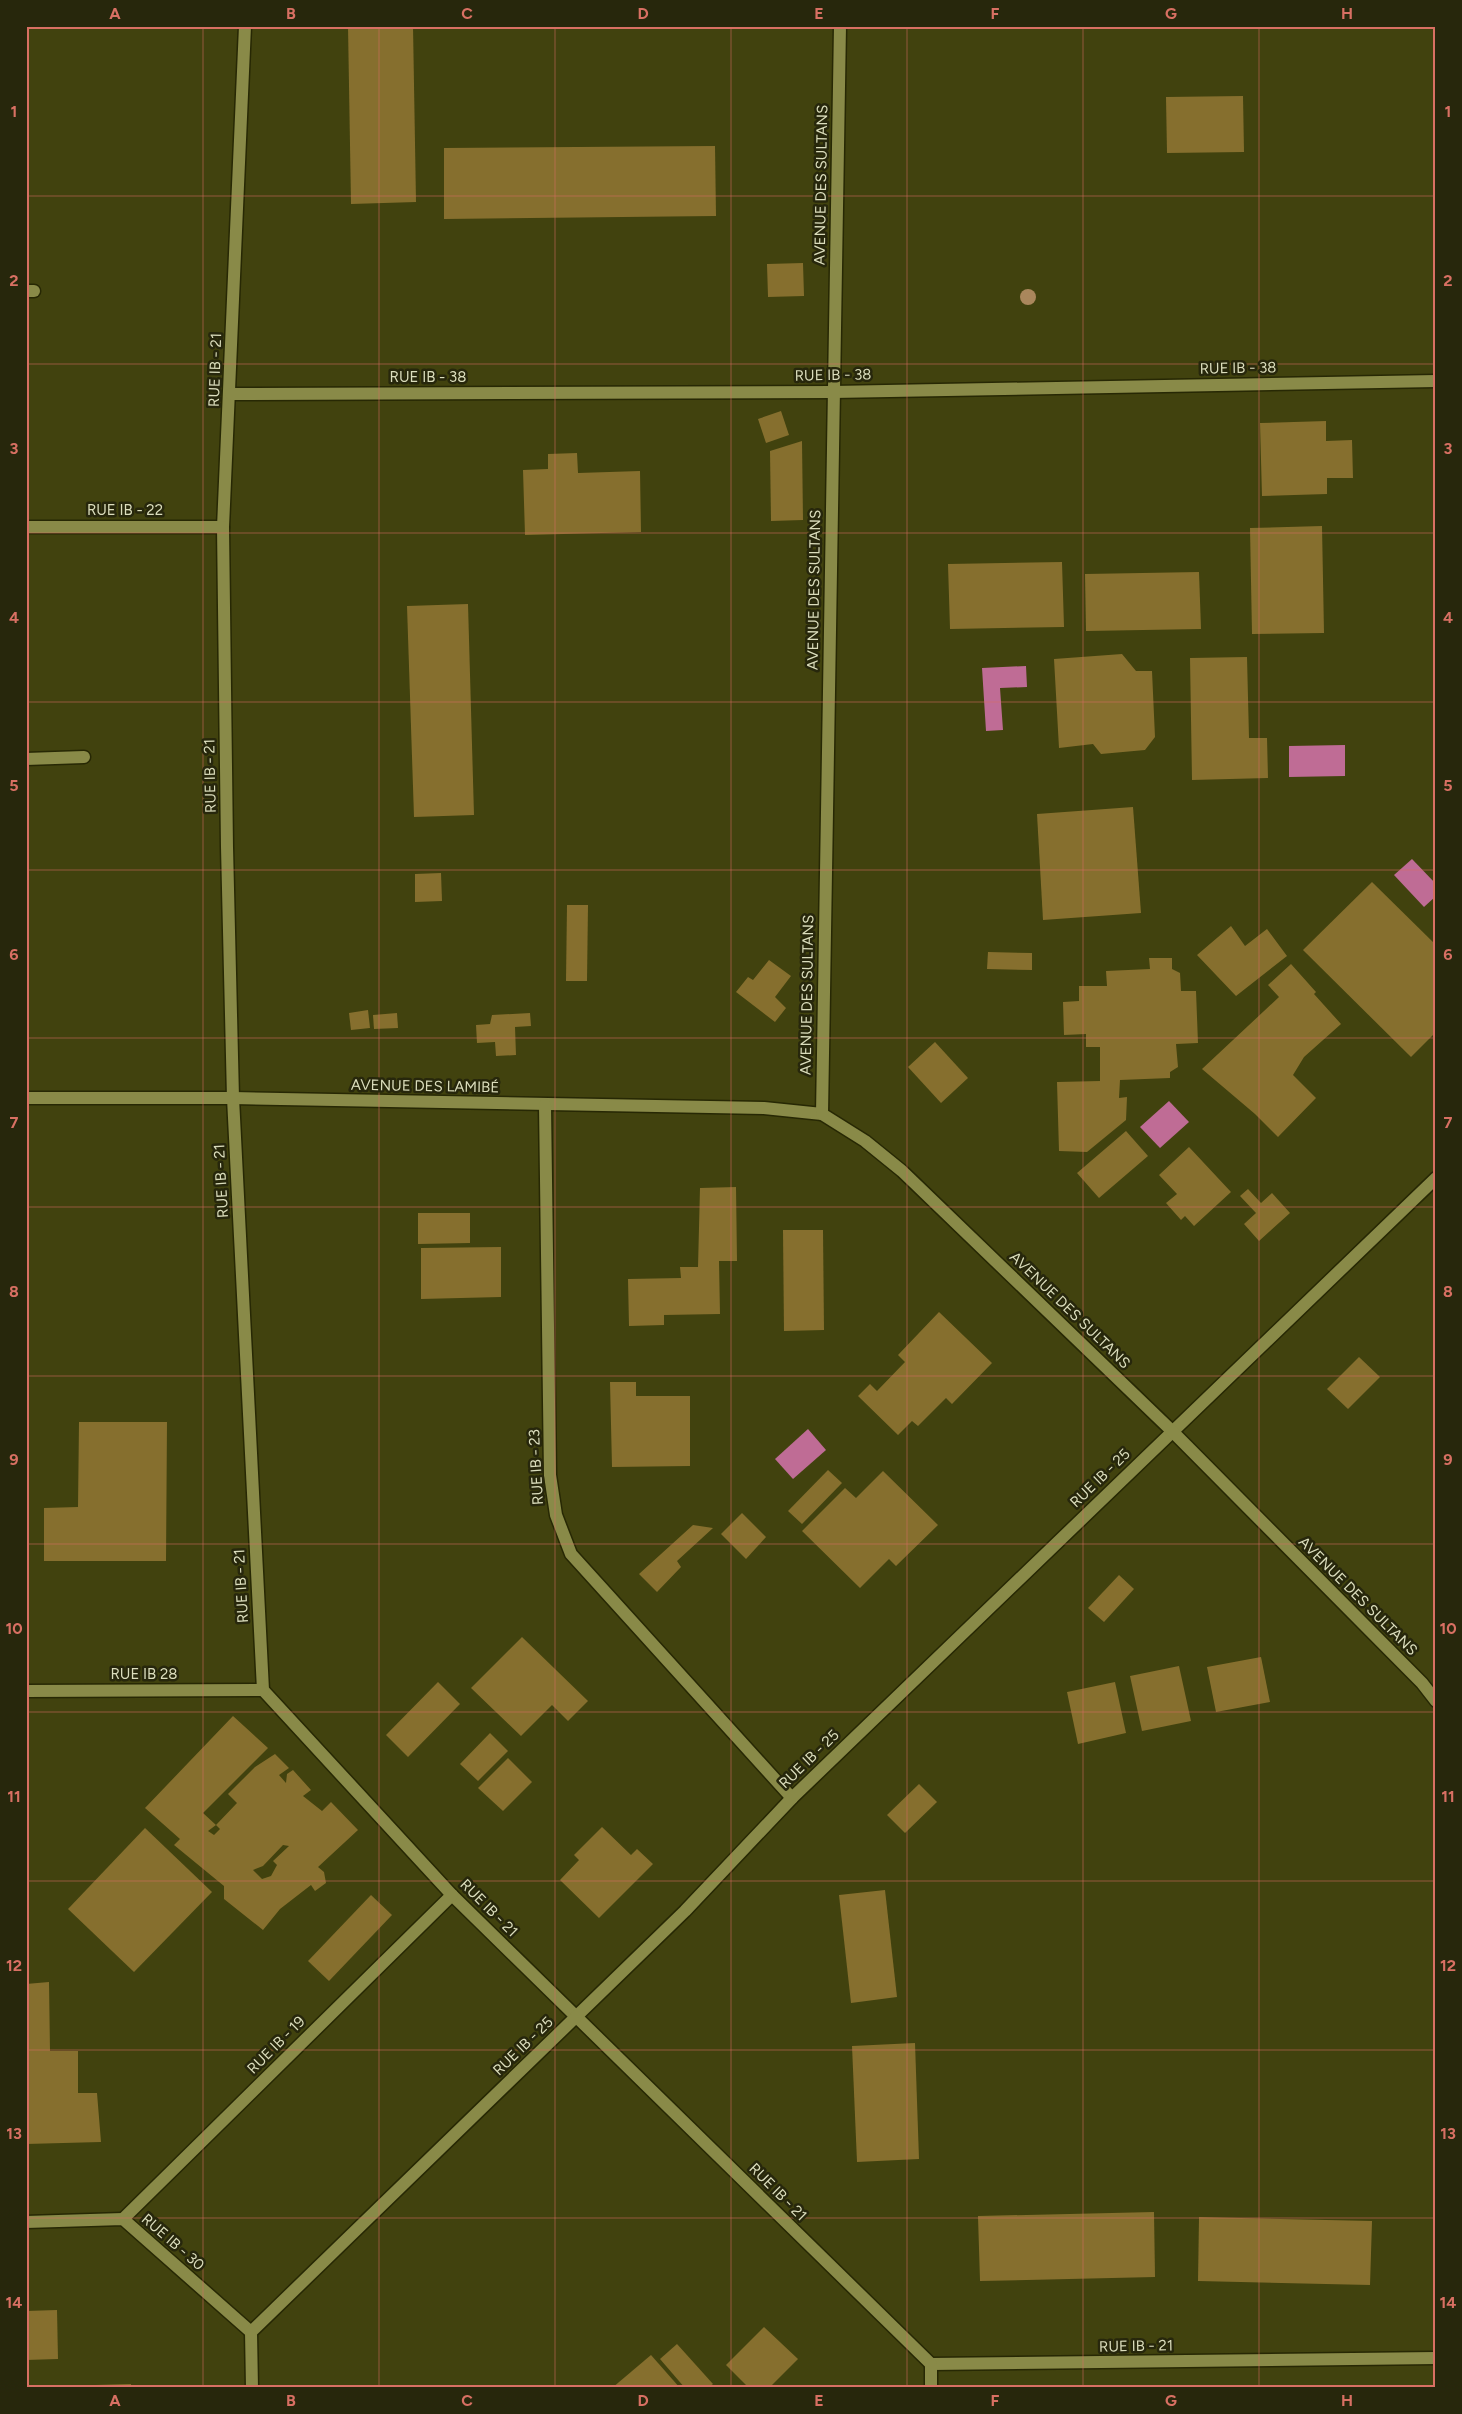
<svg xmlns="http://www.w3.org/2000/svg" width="1462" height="2414" font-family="Figtree,sans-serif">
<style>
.water{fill:#bf6c95}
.building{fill:#866f2e;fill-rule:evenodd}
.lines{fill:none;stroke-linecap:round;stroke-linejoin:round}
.minor-casing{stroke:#272804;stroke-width:15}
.tertiary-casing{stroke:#272804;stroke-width:15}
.minor{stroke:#898a48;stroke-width:12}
.tertiary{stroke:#898a48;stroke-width:12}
.tree{fill:#aa875c}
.grid{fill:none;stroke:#d87063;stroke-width:1;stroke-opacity:0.55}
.labels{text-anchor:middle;stroke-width:5;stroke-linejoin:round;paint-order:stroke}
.street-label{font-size:15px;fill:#dbddbc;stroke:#27270c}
.neatline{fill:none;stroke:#d87063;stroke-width:2}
.grid-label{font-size:16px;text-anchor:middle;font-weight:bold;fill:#d87063}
</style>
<rect width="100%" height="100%" fill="#41420e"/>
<g class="water">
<path d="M1026,666L1027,687L1000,688L1003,730L986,731L982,668Z"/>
<path d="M1345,745V776L1289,777V746Z"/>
<path d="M1412,859L1436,884V896L1424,907L1394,875Z"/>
<path d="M1169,1101L1189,1122L1160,1148L1140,1127Z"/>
<path d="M808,1429L826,1450L793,1479L775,1459Z"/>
</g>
<g class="building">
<path d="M348,26H413L416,202L351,204Z"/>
<path d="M1243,96L1244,152L1167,153L1166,97Z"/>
<path d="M715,146L716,216L444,219V148Z"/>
<path d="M803,263L804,296L768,297L767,264Z"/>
<path d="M781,411L789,435L766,443L758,419Z"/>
<path d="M1326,421V441L1352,440L1353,478H1327V494L1262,496L1260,423Z"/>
<path d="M802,441L803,520L771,521L770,451Z"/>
<path d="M577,453L578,473L640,471L641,532L525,535L523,470L548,469V454Z"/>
<path d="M1322,526L1324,633L1252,634L1250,528Z"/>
<path d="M1062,562L1064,627L950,629L948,564Z"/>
<path d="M1199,572L1201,629L1086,631L1085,574Z"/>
<path d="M468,604L474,815L414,817L407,606Z"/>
<path d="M1122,654L1136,671H1152L1155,737L1145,750L1101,754L1093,744L1059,748L1054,659Z"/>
<path d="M1247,657L1249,738H1267L1268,778L1192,780L1190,658Z"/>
<path d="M1133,807L1141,913L1043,920L1037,814Z"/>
<path d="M441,873L442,901L415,902V874Z"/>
<path d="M1372,882L1436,945V1032L1411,1057L1303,950Z"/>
<path d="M567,905H588L587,981H566Z"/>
<path d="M1231,926L1245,946L1267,929L1287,956L1236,996L1197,955Z"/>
<path d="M988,952L1032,953V970L987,969Z"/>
<path d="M1149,958H1172V969L1180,973L1181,991H1196L1198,1043L1176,1044L1178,1067L1170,1072V1078L1120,1080L1119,1098L1127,1097L1126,1120L1087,1152L1059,1151L1057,1082L1100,1081V1047H1086V1034L1064,1035L1063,1002L1079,1001V986H1107L1106,971L1150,969Z"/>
<path d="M769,960L791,976L775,997L786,1008L775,1022L736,992L748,977L753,980Z"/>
<path d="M1291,964L1316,992L1314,994L1341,1024L1304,1057L1293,1075L1316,1098L1278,1137L1255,1114L1202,1069L1279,997L1268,985Z"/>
<path d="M368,1010L370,1028L351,1030L349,1013Z"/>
<path d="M397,1013L398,1028L374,1029L373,1015Z"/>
<path d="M530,1013L531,1026L515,1027L516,1055L496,1056L495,1042L477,1043L476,1025L490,1024L492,1015Z"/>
<path d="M935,1042L968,1078L941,1103L908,1067Z"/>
<path d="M1126,1131L1148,1156L1099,1198L1077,1173Z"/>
<path d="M1189,1147L1231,1192L1194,1226L1185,1216L1181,1220L1166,1203L1177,1194L1159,1175Z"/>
<path d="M736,1187L737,1261H719L720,1314L664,1315V1325L629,1326L628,1279L681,1278L680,1267H698L700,1188Z"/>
<path d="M1248,1189L1261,1203L1272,1193L1290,1213L1259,1241L1244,1224L1256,1213L1240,1196Z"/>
<path d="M418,1213H470V1243L418,1244Z"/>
<path d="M783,1230H823L824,1330L784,1331Z"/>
<path d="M501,1247V1297L421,1299V1248Z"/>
<path d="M939,1312L992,1363L952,1404L946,1398L918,1426L912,1421L898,1435L858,1396L870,1384L877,1391L905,1362L898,1355Z"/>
<path d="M1359,1357L1380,1377L1348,1409L1327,1389Z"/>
<path d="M610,1382H636V1396H690V1466L612,1467Z"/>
<path d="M79,1422H167L166,1561H44V1508L78,1507Z"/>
<path d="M828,1470L842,1483L802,1524L788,1511Z"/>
<path d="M883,1471L938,1525L896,1566L889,1559L860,1588L802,1531L845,1488L856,1498Z"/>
<path d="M742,1513L766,1537L746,1559L721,1534Z"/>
<path d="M693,1525L713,1528L677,1561L681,1567L657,1592L639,1574Z"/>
<path d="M1119,1575L1134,1589L1104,1622L1088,1608Z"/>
<path d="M522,1637L588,1701L568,1721L552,1705L521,1736L471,1688Z"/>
<path d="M1261,1657L1270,1702L1216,1712L1207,1667Z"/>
<path d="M1179,1666L1191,1721L1142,1731L1130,1676Z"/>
<path d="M438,1682L460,1704L408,1757L386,1735Z"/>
<path d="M1115,1682L1126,1733L1078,1744L1067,1692Z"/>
<path d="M233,1716L268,1748L203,1813L216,1825L237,1803L228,1794L255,1767L275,1754L289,1768L279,1775L286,1783L287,1774L293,1770L311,1790L303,1796L322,1811L331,1802L358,1830L318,1867L324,1872L326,1883L315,1891L311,1885L280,1909L263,1930L224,1899V1886L174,1845L180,1839L145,1808ZM216,1825L220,1829L214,1835L208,1831ZM283,1845L289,1846L273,1861L277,1865L271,1876L262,1879L253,1870L263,1866Z"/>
<path d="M490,1733L508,1751L478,1781L460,1764Z"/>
<path d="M508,1758L532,1782L503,1811L478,1788Z"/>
<path d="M919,1784L937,1802L905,1833L887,1815Z"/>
<path d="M602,1827L631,1855L637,1849L653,1864L599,1918L560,1880L579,1860L574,1855Z"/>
<path d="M145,1828L212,1892L134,1972L68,1909Z"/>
<path d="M885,1890L897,1997L851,2003L839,1895Z"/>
<path d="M371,1895L392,1915L329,1981L308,1961Z"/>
<path d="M49,1982L50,2051H78V2093H97L101,2142L26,2144V1984Z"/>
<path d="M915,2043L919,2159L857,2162L852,2046Z"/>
<path d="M1154,2212L1155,2277L980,2281L978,2216Z"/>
<path d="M1199,2217L1372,2221L1370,2285L1198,2281Z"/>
<path d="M57,2310L58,2359L26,2360V2311Z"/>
<path d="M764,2327L798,2359L769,2388H749L726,2365Z"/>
<path d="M677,2344L713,2384L708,2388H685L660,2359Z"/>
<path d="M651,2355L680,2388H612Z"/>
<path d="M131,2384V2388H60V2386Z"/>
</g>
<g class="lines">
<g class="minor-casing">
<g id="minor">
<path d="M245,26L223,527L227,847L233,1098L263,1690L452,1895L931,2364L1436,2358"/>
<path d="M26,291H34"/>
<path d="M231,394L833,392L1436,381"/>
<path d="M26,527H223"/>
<path d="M26,759L84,757"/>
<path d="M26,1098H233L764,1108L822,1114"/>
<path d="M545,1105L550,1475L556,1515L571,1554L792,1798"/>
<path d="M26,1691L263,1690"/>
<path d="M123,2219L452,1895"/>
<path d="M26,2222L123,2219L251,2332"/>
<path d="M931,2364V2388"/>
<path d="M252,2388L251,2332L685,1911L792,1798L1436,1178"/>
</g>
</g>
<g class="tertiary-casing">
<path id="tertiary" d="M840,26L822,1114L865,1141L902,1171L1172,1431L1422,1683L1436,1701"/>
</g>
<use href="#minor" class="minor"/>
<use href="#tertiary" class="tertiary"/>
</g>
<circle class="tree" cx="1028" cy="297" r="8"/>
<path class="grid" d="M203,26V2388M379,26V2388M555,26V2388M731,26V2388M907,26V2388M1083,26V2388M1259,26V2388M26,196H1436M26,364H1436M26,533H1436M26,702H1436M26,870H1436M26,1038H1436M26,1207H1436M26,1376H1436M26,1544H1436M26,1712H1436M26,1881H1436M26,2050H1436M26,2218H1436"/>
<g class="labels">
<g class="street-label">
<text transform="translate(821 185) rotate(-89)" y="5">AVENUE DES SULTANS</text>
<text transform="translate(1238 368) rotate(-1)" y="5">RUE IB - 38</text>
<text transform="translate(215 370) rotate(-88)" y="5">RUE IB - 21</text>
<text transform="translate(833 375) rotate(-1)" y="5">RUE IB - 38</text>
<text x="428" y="382">RUE IB - 38</text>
<text x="125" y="515">RUE IB - 22</text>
<text transform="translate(814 590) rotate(-89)" y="5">AVENUE DES SULTANS</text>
<text transform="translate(210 776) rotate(-91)" y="5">RUE IB - 21</text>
<text transform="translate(807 995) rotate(-89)" y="5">AVENUE DES SULTANS</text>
<text transform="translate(425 1086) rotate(1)" y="5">AVENUE DES LAMIBÉ</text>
<text transform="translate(221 1181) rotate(-93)" y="5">RUE IB - 21</text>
<text transform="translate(1070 1310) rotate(44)" y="5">AVENUE DES SULTANS</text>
<text transform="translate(536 1467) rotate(-93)" y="5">RUE IB - 23</text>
<text transform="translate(1100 1478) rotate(-44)" y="5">RUE IB - 25</text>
<text transform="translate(241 1586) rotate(-93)" y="5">RUE IB - 21</text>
<text transform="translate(1358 1596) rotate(45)" y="5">AVENUE DES SULTANS</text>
<text x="144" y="1679">RUE IB 28</text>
<text transform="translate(809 1759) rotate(-44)" y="5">RUE IB - 25</text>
<text transform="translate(489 1908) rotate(45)" y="5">RUE IB - 21</text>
<text transform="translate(276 2045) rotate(-45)" y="5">RUE IB - 19</text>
<text transform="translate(523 2046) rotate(-44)" y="5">RUE IB - 25</text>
<text transform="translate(778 2192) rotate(45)" y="5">RUE IB - 21</text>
<text transform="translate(173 2242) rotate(41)" y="5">RUE IB - 30</text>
<text transform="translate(1136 2346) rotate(-1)" y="5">RUE IB - 21</text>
</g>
</g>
<rect width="1462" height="2414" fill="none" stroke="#27270c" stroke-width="55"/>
<rect x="28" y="28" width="1406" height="2358" class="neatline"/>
<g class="grid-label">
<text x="115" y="19">A</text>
<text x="291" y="19">B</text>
<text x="467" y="19">C</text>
<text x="643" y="19">D</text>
<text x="819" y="19">E</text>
<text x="995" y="19">F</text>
<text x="1171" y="19">G</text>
<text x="1347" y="19">H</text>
<text x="14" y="117">1</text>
<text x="1448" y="117">1</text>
<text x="14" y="286">2</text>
<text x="1448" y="286">2</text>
<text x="14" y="454">3</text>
<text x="1448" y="454">3</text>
<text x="14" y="623">4</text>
<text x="1448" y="623">4</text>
<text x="14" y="791">5</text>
<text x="1448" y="791">5</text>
<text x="14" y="960">6</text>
<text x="1448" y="960">6</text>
<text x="14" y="1128">7</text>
<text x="1448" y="1128">7</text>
<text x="14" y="1297">8</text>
<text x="1448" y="1297">8</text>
<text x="14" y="1465">9</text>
<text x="1448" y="1465">9</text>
<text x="14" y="1634">10</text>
<text x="1448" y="1634">10</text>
<text x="14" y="1802">11</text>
<text x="1448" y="1802">11</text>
<text x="14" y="1971">12</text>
<text x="1448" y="1971">12</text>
<text x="14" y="2139">13</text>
<text x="1448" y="2139">13</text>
<text x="14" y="2308">14</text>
<text x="1448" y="2308">14</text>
<text x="115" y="2406">A</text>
<text x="291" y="2406">B</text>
<text x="467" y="2406">C</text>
<text x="643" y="2406">D</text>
<text x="819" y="2406">E</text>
<text x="995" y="2406">F</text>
<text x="1171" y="2406">G</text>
<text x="1347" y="2406">H</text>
</g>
</svg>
